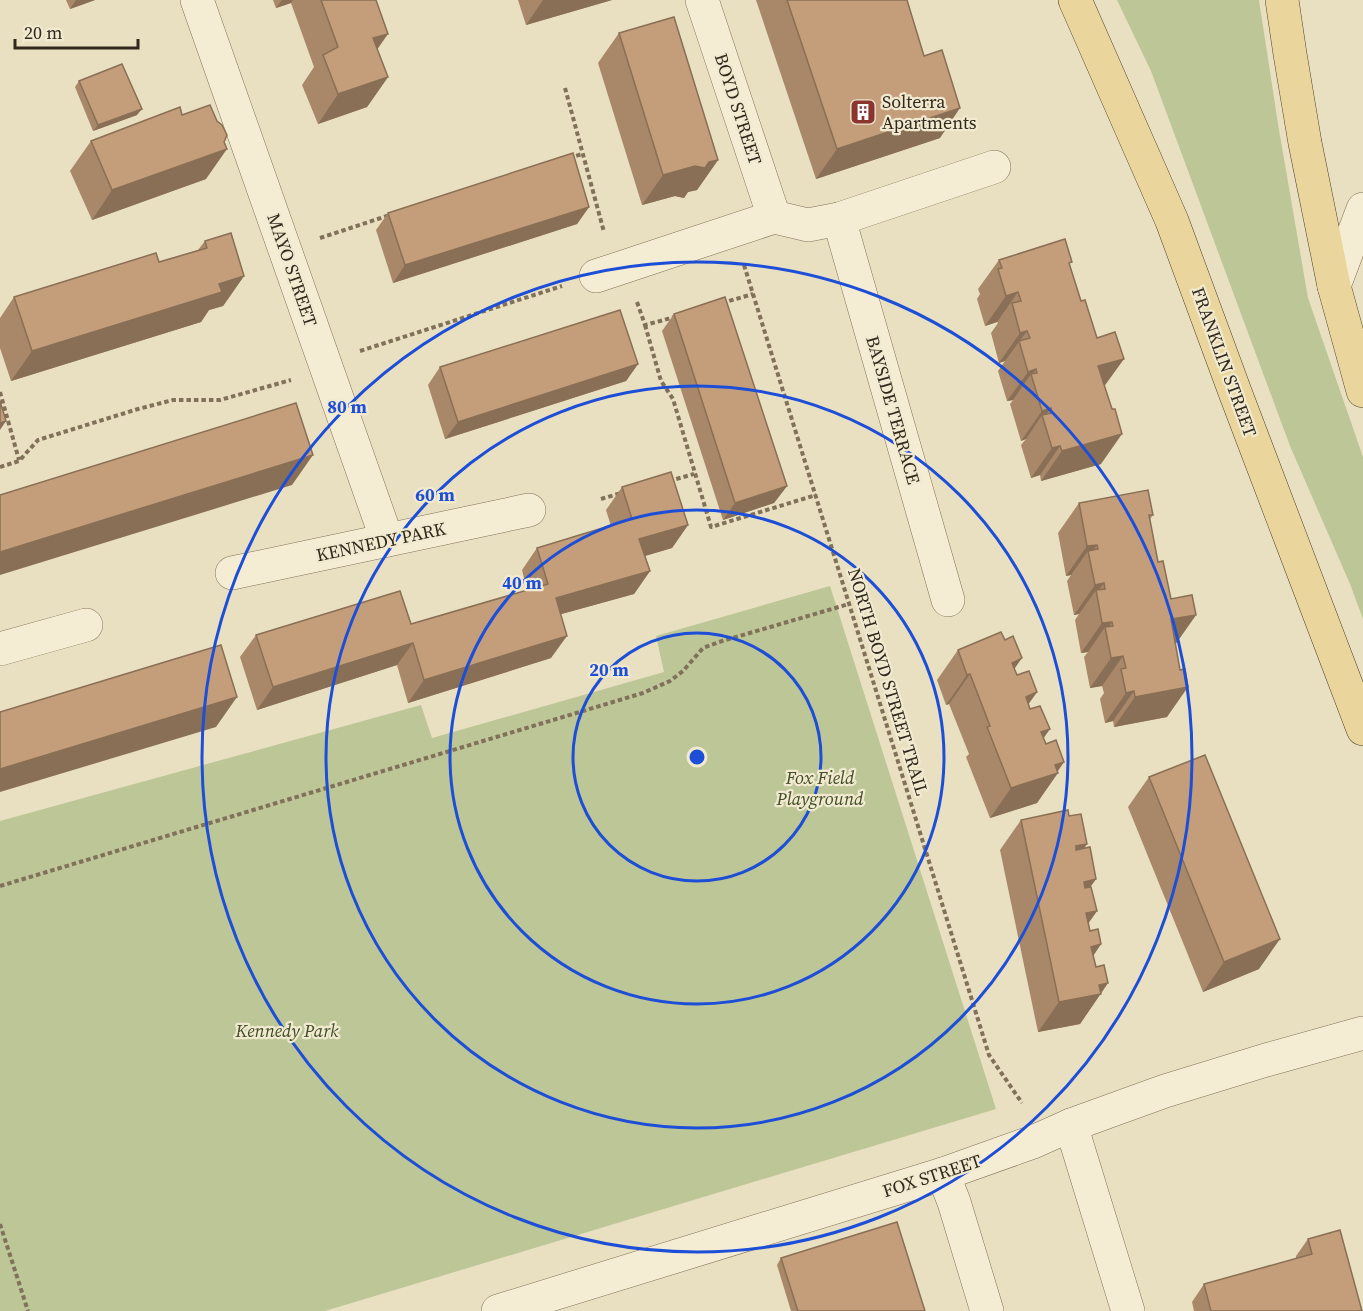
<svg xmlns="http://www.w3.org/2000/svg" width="1363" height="1311" font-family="'Source Serif 4',serif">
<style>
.green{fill:#bdc696}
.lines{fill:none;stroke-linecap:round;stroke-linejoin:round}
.minor-casing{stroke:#81715a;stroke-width:34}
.major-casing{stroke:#4f402e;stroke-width:34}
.path{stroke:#81715a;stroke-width:4;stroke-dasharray:4.5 3;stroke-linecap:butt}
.minor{stroke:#f5edd3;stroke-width:33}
.major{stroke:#ead69c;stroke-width:33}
.wall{fill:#a98869}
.shaded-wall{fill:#896f55}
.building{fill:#c49e7a;stroke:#896f55;stroke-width:1.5}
.ring{fill:none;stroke:#1d4ed8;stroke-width:3}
.labels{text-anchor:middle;stroke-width:4.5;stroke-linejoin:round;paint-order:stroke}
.poi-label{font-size:18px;fill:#32291d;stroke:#f1ead0;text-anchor:start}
.street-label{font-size:18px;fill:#32291d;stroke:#f1ead0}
.park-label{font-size:18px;font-style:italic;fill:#404d26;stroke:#f1ead0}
.centre{fill:#1d4ed8;stroke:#f1ead0;stroke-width:3}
.ring-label{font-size:18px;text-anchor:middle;font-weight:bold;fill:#1d4ed8;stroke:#f1ead0;stroke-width:4.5;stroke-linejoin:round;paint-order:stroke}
</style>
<rect width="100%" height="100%" fill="#e9e0c1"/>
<g class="green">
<path d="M1117,0H1259L1278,124L1308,298L1363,457V619L1350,584L1290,446L1151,71Z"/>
<path d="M830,586L996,1109L325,1311H0V821L421,705L432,738L664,672L656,636Z"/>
</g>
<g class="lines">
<g class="minor-casing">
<g id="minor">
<path d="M197,0L387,540"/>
<path d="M702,0L774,217"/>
<path d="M839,219L948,600"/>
<path d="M596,276L774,217L808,225L839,219L994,167"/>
<path d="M1334,286L1363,209"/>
<path d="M232,573L529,510"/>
<path d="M0,649L86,625"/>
<path d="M1071,1125L1128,1311"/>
<path d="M943,1174L954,1202L987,1311"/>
<path d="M498,1311L943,1174L1033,1142L1071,1125L1165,1091L1266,1060L1363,1033"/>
</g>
</g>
<g class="major-casing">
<g id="major">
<path d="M1075,0L1172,221L1235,392L1363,729"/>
<path d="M1282,0L1290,54L1305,143L1334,286L1363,391"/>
</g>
</g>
<g class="path">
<path d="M565,88L604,232"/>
<path d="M569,158L582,154"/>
<path d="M320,238L390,215"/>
<path d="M744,265L989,1055L1022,1103"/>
<path d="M637,302L645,325L675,317"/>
<path d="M722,303L753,294"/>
<path d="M645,325L661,381L673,399L711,527L816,495"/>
<path d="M360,351L562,286"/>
<path d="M0,392L19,460"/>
<path d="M0,467L19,461L38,440L138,409L173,400H220L291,380"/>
<path d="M669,481L694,474"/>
<path d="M601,499L621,493"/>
<path d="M0,886L643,693L670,681L683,671L703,648L719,642L849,604"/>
<path d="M0,1224L28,1311"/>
</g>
<use href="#minor" class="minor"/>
<use href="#major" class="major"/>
</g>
<g class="wall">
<path d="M66,0H95L70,9Z"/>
<path d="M273,0H376L377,49L388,77L367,107L318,124L302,85L314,67L291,3L276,8Z"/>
<path d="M518,0H612L526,25Z"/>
<path d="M756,0H907L940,138L816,179Z"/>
<path d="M619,33L718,160L697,190L688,192L684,198L675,196L642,205L598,63Z"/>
<path d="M79,81L137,115L93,131L75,87Z"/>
<path d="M182,115L206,179L92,220L70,171L91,141Z"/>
<path d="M589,207L577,224L393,283L376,230L388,213Z"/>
<path d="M205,241L244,276L223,306L209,310L201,322L11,381L0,348V318L14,297L159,262L198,250Z"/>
<path d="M999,260L1070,266L1105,386L1101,464L1041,481L1040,475L1031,478L1021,445L1026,439L1021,441L1010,404L1013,400L1007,401L998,371L1005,361L999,363L991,333L998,323L997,322L985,326L977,299L980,294L978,289Z"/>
<path d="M674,314L787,486L774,503L723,520L662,331Z"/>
<path d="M638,364L626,381L445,439L428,385L440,367Z"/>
<path d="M622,487L688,525L672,548L645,556L650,571L634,594L561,614L551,658L408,703L397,665L257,710L240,657L256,635L411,624L527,590L522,570L537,548L611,526L606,510Z"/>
<path d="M1079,503L1153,515L1150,519L1158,562L1171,599L1196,615L1175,644L1167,717L1114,727L1113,721L1105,723L1100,699L1104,693L1102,686L1090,688L1084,657L1088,652L1081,653L1075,620L1079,614L1074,615L1067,581L1071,575L1066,576L1058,533Z"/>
<path d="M958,650L1014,669L1017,675L1037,692L1028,704L1030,709L1050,729L1043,737L1046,744L1064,762L1037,803L990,818L966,757L969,754L949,704L946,705L937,680Z"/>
<path d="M1149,777L1259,969L1203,992L1128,807Z"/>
<path d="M1069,816L1087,844L1084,848L1096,879L1090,887L1097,911L1088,923L1090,931L1101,944L1093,956L1096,967L1108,983L1080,1024L1038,1032L1000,850L1021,820Z"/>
<path d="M1308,1239L1362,1311H1194L1192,1302L1204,1284L1296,1259V1256Z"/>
<path d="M781,1258L925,1311H791L777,1265Z"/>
</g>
<g class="shaded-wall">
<path d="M76,0H95L70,9Z"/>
<path d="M282,0H293L291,3L276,8Z"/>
<path d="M543,0H612L526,25Z"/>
<path d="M388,34L367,64L373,38Z"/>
<path d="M388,77L367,107L318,124L338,94Z"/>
<path d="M960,108L940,138L816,179L837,149Z"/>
<path d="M142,109L137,115L93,131L98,125Z"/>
<path d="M227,149L206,179L92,220L112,190Z"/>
<path d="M718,160L697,190L688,192L684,198L675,196L642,205L663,175Z"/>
<path d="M589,207L577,224L393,283L405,265Z"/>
<path d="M244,276L223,306L209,310L201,322L11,381L32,351L219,284Z"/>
<path d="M1018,292L997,322L985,326L1006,296Z"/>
<path d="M1027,331L1005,361L999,363L1020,333Z"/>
<path d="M1124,359L1103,388L1098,366Z"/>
<path d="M638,364L626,381L445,439L458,422Z"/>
<path d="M1036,369L1032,376L1031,374L1013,400L1007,401L1028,372Z"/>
<path d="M1051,408L1043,419L1042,415L1026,439L1021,441L1042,411Z"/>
<path d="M6,421L0,430V423Z"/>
<path d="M1122,434L1101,464L1041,481L1062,451Z"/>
<path d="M1060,446L1040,475L1031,478L1052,448Z"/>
<path d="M313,455L292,485L0,575V552Z"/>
<path d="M787,486L774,503L723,520L735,503Z"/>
<path d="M688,525L672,548L624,562L639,539Z"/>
<path d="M1097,545L1089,556L1088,551L1071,575L1066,576L1087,546Z"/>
<path d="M650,571L634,594L540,620L556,598Z"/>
<path d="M1104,583L1096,594V590L1079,614L1074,615L1095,585Z"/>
<path d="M1196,615L1175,645L1171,619Z"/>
<path d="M1112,622L1106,631L1105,627L1088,652L1081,653L1102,623Z"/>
<path d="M567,636L551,658L408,703L424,680Z"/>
<path d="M413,643L397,665L257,710L273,687Z"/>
<path d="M1123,656L1102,686L1090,688L1111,658Z"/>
<path d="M1022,658L1001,688L1012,663Z"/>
<path d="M970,674L949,704L946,705L967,675Z"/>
<path d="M1188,687L1167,717L1114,727L1135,697Z"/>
<path d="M1134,691L1113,721L1105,723L1126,693Z"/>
<path d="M1037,692L1016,722L1026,697Z"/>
<path d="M237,697L216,727L0,792V769Z"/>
<path d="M1050,729L1029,759L1041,732Z"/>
<path d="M1064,762L1055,774L1058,773L1037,803L990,818L1011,788L1055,765Z"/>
<path d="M1087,844L1066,874L1076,846Z"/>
<path d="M1096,879L1075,909L1084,882Z"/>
<path d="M1097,911L1076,941L1086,913Z"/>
<path d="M1280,939L1259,969L1203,992L1224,962Z"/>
<path d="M1101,944L1081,974L1091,947Z"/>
<path d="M1108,983L1080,1024L1038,1032L1059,1002L1099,985Z"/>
</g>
<g class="building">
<path d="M321,0H376L388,34L373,38L388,77L338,94L323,55L338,47Z"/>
<path d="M787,0H907L924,56L942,50L960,108L837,149Z"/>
<path d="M674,17L718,160L709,162L705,168L695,166L663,175L619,33Z"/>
<path d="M122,64L142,109L98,125L79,81Z"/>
<path d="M210,105L217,121L222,125L227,135L224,142L227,149L112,190L91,141L180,107L182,115Z"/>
<path d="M573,153L589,207L405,265L388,213Z"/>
<path d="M231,233L244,276L219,284L222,292L32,351L14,297L156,253L159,262L207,248L205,241Z"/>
<path d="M1065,239L1072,262L1069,263L1081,301L1085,300L1097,338L1115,332L1124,359L1098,366L1112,409H1115L1122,434L1062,451L1060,446L1052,448L1042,415L1052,413L1051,408L1042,411L1031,374L1037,373L1036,369L1028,372L1019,341L1030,338L1027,331L1020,333L1012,303L1021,301L1018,292L1006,296L998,269L1002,268L999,260Z"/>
<path d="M725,297L787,486L735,503L674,314Z"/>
<path d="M620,310L638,364L458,422L440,367Z"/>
<path d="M0,401L6,421L0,423Z"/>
<path d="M296,403L313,455L0,552V495Z"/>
<path d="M671,472L688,525L639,539L650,571L556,598L567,636L424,680L413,643L273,687L256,635L400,591L411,624L548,584L537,548L632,519L622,487Z"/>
<path d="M1148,490L1153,515H1149L1158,562L1163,561L1171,599L1192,595L1196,615L1171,619L1180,670L1185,669L1188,687L1135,697L1134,691L1126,693L1121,669L1126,668L1123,656L1111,658L1105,627L1113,626L1112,622L1102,623L1096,590L1105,589L1104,583L1095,585L1088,551L1098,549L1097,545L1087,546L1079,503Z"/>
<path d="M1001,632L1005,640L1013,636L1022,658L1012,663L1017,675L1029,671L1037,692L1026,697L1030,709L1040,706L1050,729L1041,732L1046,744L1056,740L1064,762L1055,765L1058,773L1011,788L987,727L990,726L970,674L967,675L958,650Z"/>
<path d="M221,645L237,697L0,769V712Z"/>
<path d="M1205,755L1280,939L1224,962L1149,777Z"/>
<path d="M1068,810L1069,816L1081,814L1087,844L1076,846V850L1090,847L1096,879L1084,882L1085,888L1091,887L1097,911L1086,913L1090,931L1098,929L1101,944L1091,947L1096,967L1104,965L1108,983L1099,985L1101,994L1059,1002L1021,820Z"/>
<path d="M897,1222L925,1311H798L781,1258Z"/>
<path d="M1340,1230L1362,1311H1211L1204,1284L1312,1254L1308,1239Z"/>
</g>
<g class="ring">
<circle cx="697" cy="757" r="124"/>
<circle cx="697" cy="757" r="247"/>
<circle cx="697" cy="757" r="371"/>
<circle cx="697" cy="757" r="495"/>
</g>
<defs>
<g id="building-square" transform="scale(1.35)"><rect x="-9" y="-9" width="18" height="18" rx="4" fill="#8a3530" stroke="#f1ead0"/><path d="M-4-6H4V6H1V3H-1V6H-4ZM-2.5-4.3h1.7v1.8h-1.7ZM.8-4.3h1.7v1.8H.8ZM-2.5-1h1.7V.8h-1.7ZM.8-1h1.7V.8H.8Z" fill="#fff"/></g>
</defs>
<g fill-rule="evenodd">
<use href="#building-square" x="863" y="112"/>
</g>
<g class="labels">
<g class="poi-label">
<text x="882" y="108">Solterra<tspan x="882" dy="21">Apartments</tspan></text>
</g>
<g class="street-label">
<text transform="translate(738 109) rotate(72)" y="6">BOYD STREET</text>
<text transform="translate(292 270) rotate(71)" y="6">MAYO STREET</text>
<text transform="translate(1224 362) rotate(70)" y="6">FRANKLIN STREET</text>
<text transform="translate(893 410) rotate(74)" y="6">BAYSIDE TERRACE</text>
<text transform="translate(381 542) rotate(-12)" y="6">KENNEDY PARK</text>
<text transform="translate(888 682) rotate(73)" y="6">NORTH BOYD STREET TRAIL</text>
<text transform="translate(932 1176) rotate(-18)" y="6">FOX STREET</text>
</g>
<g class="park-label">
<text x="820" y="784">Fox Field<tspan x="820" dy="21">Playground</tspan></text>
<text x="287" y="1037">Kennedy Park</text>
</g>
</g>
<circle cx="697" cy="757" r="9" class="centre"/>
<g class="ring-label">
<text x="347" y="413">80 m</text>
<text x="435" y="501">60 m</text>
<text x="522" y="589">40 m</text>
<text x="609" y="676">20 m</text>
</g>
<path d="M15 39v9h123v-9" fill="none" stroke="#32291d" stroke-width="3"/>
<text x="24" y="39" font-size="18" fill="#32291d" stroke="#f1ead0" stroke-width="4.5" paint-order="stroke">20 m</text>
</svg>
